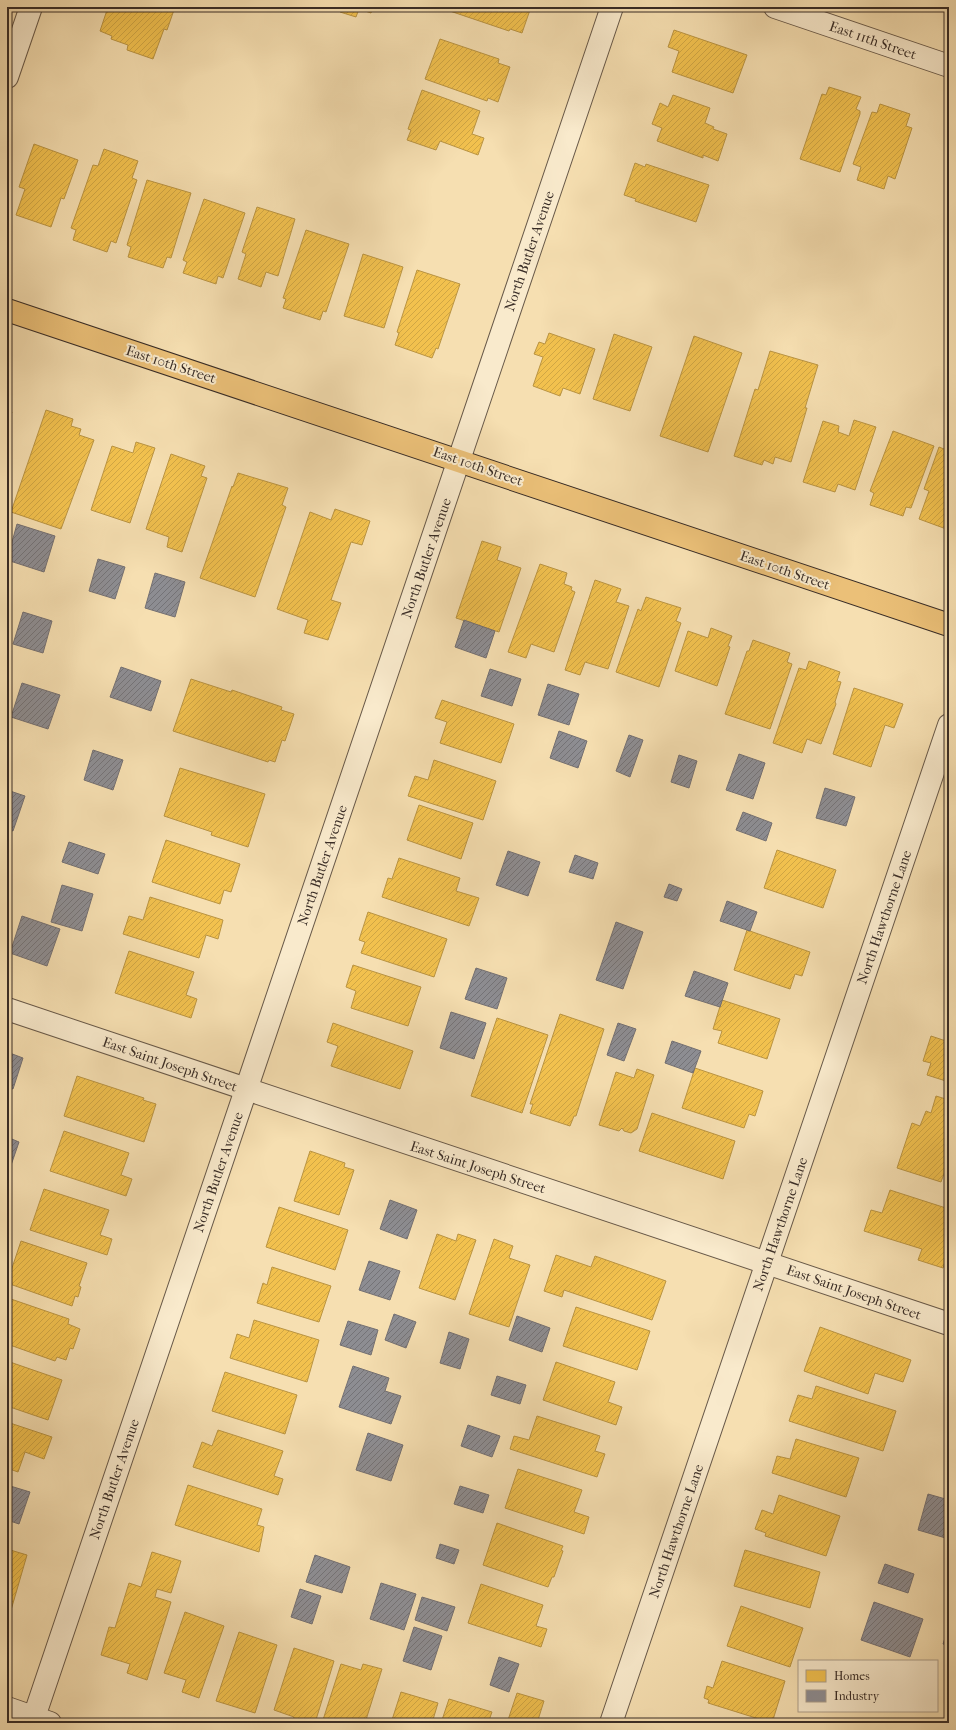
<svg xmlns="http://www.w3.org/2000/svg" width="956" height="1730" font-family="'IM FELL French Canon',serif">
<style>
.homes{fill:url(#homes-hatch);stroke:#ba9442}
.industry{fill:url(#industry-hatch);stroke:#747072}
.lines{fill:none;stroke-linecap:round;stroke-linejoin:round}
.minor-casing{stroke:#685949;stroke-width:24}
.major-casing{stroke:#382c26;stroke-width:24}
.minor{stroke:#f9eacc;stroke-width:22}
.major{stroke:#ebc078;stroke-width:22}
.labels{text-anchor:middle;stroke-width:4;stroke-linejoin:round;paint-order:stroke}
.street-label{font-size:14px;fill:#382c26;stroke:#f9eacc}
</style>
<defs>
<pattern id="homes-hatch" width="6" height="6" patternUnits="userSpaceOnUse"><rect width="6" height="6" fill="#f2c14e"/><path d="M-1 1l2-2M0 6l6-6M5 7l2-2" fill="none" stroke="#d0a644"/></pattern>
<pattern id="industry-hatch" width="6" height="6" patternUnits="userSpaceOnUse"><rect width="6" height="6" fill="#8d8d92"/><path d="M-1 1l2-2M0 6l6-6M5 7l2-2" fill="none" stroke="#747377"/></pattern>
</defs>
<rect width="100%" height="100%" fill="#f6dfb1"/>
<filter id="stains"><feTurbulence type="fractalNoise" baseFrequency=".005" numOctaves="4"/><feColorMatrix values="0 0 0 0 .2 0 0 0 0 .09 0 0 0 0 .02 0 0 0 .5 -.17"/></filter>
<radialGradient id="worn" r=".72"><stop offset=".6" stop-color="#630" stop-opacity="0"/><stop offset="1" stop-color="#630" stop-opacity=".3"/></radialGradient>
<g class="homes">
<path d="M108,7L120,10L121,7H175L167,30L164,29L153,59L127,50L128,45L111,39L112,36L100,31Z"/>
<path d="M341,7H373L371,13L359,9L356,17L340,12Z"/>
<path d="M438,7H531L522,33L510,29L509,31Z"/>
<path d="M674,30L747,55L733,93L672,72L679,51L668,47Z"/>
<path d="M440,39L499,59L498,63L510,67L498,102L488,98L487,101L425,79Z"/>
<path d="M829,87L861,97L856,109L860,111V114L840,172L800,159L822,94L826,95Z"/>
<path d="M422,90L480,111L472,134L484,138L478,155L440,141L436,150L407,140L411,130L408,129Z"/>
<path d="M673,95L710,108L705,123L714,127L713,129L727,134L718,161L703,155V158L657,141L662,128L652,124L660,103L668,107Z"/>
<path d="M880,104L910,114L906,126L912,128L895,179L888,176L884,189L857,180L861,167L853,164L872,112L877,113Z"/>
<path d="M34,144L78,160L64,199L61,198L51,227L16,215L25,189L19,187Z"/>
<path d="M104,149L138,161L132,178L137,180L116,243L111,241L107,252L73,240L76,230L71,228L93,165L98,166Z"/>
<path d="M635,163L645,167L646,164L709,185L696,222L635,201L636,199L624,195Z"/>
<path d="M147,180L191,193L171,258L167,257L163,268L128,257L131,247L127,245Z"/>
<path d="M204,199L245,213L223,278L218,276L216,284L183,273L187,262L183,260Z"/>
<path d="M257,207L295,219L278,276L266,272L261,287L238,279L246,254L242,252Z"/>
<path d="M306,230L349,244L326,312L323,311L320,320L283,308L286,299L283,298Z"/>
<path d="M363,254L403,267L384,328L344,316Z"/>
<path d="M417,270L460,284L438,349L436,348L432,358L395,345L399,333L397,332Z"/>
<path d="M949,303V317L945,316Z"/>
<path d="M549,333L595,349L580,394L563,388L560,396L533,386L543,357L534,354L539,342L545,344Z"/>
<path d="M614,334L652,347L630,411L593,399Z"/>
<path d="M694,336L742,353L708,452L660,436Z"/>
<path d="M770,351L818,365L805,408H807L791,462L775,457L773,464L764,460L762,465L734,456L755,389L758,390Z"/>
<path d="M7,410L12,412L7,425Z"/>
<path d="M46,410L73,419L71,426L81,429L79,435L94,440L61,529L11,512Z"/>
<path d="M854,420L876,427L855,490L838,484L835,492L803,482L823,421L839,426L838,432L849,436Z"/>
<path d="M893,431L934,446L911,508L906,507L903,516L870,505L874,493L870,491Z"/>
<path d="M136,442L155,448L130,523L91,510L112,446L133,453Z"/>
<path d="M939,447L949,451V530L919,519L929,491L924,489Z"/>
<path d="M171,454L205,466L201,476L207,478L182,552L167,547L169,537L146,529Z"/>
<path d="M238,473L288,488L282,505L286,507L255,597L200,578L232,486L233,487Z"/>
<path d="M335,509L370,521L362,545L351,542L331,600L341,603L328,640L304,633L308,620L277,609L310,512L331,520Z"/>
<path d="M482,541L501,547L497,560L521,568L499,632L456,618Z"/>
<path d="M540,564L567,573L564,584L572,587L571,590L575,592L554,652L531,644L526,658L508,652Z"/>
<path d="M595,580L621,589L616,602L629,606L608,669L585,662L580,675L565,670Z"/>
<path d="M646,597L681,608L676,621L681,623L659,687L616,672L638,609L641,611Z"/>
<path d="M711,628L732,636L728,646L730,647L717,686L675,671L688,631L708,638Z"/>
<path d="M753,640L790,653L787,662L792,664L770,729L725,714L747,651H749Z"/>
<path d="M809,661L840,672L837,681L841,682L835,702L836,704L821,744L807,739L802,753L773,743L799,668L806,670Z"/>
<path d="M191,679L231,692L232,690L282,707L281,710L294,714L285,741L282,740L275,762L269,760L268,762L173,731Z"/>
<path d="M854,688L903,704L894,728L885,725L871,767L833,754Z"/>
<path d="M442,700L514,724L501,763L440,743L447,722L435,718Z"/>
<path d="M434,760L496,781L483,820L408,796L415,776L428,780Z"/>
<path d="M180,768L265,794L248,847L211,835L212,832L164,816Z"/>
<path d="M419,805L473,823L461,859L407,840Z"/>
<path d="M166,840L240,864L231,892L224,890L220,904L152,882Z"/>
<path d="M777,850L836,870L823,908L764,888Z"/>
<path d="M399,858L460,878L456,891L479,898L469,926L382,897L388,878L392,879Z"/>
<path d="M150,897L223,920L218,939L206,935L199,958L123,934L129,916L143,920Z"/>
<path d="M368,912L447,939L434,977L361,953L365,942L359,940Z"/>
<path d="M747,930L810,952L802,976L795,974L790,989L734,970Z"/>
<path d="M129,951L194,972L186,995L197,999L191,1018L115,993Z"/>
<path d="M353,965L421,987L408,1026L351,1008L356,991L346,987Z"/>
<path d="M722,1000L780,1019L767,1059L718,1043L722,1031L713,1029Z"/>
<path d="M560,1014L604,1029L576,1116H574L570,1126L530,1113L533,1104H530Z"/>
<path d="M497,1018L548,1035L522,1113L471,1096Z"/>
<path d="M333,1023L413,1051L400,1089L331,1066L338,1046L327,1042Z"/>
<path d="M931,1036L949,1042V1082L927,1075L931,1063L923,1061Z"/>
<path d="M695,1068L763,1091L755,1116L749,1114L744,1128L682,1108Z"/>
<path d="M637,1069L654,1075L637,1129L631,1133L624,1131L622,1128L619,1131L599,1125L616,1072L634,1078Z"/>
<path d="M77,1076L144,1098L143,1100L156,1104L144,1142L64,1116Z"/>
<path d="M936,1096L949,1100V1160L941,1182L897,1168L912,1123L920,1126L926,1111L931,1113Z"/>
<path d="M652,1113L735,1141L723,1179L639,1151Z"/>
<path d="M64,1131L129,1153L121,1175L132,1179L126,1196L50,1171Z"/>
<path d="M310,1151L345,1163L344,1167L354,1170L339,1215L294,1201Z"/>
<path d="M44,1189L109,1210L100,1235L112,1239L107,1255L30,1230Z"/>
<path d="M890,1190L949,1209V1248L943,1268L918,1260L922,1249L864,1231L871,1210L882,1213Z"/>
<path d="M279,1207L348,1230L335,1270L266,1247Z"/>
<path d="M437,1234L456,1241L458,1234L476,1240L455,1300L419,1288Z"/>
<path d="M494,1239L513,1246L509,1258L530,1265L509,1327L469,1314Z"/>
<path d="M21,1241L87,1263L79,1286L81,1287L78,1297L75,1296L72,1306L7,1283Z"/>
<path d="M556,1255L591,1267L595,1256L666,1281L652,1320L564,1290L562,1297L544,1291Z"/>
<path d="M272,1267L331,1286L319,1322L257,1303L263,1283L267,1285Z"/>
<path d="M8,1298L69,1319L68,1324L80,1329L73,1349L70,1348L66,1360L57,1357L55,1361L7,1344Z"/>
<path d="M576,1307L650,1331L637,1370L563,1346Z"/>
<path d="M254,1320L319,1340L307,1382L230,1358L237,1334L249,1338Z"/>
<path d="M820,1327L911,1360L903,1382L875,1373L868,1394L804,1371Z"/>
<path d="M7,1361L62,1380L48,1420L7,1406Z"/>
<path d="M556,1362L615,1382L608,1402L622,1407L616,1425L543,1400Z"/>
<path d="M225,1372L297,1395L285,1434L212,1411Z"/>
<path d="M816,1386L896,1411L883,1451L789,1421L798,1395L812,1399Z"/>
<path d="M537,1416L600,1436L595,1451L605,1454L597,1477L510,1449L514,1436L529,1440Z"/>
<path d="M7,1422L52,1437L44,1459L25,1452L18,1472L7,1468Z"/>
<path d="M218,1430L283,1451L274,1476L283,1479L278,1495L193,1467L202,1442L212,1446Z"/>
<path d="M796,1439L859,1458L846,1497L772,1473L777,1456L790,1459Z"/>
<path d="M518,1469L582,1490L574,1512L589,1517L584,1534L505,1508Z"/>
<path d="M188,1485L262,1509L257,1525L264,1527L259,1552L175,1525Z"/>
<path d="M779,1495L840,1516L826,1556L765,1536L766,1533L755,1529L762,1510L773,1514Z"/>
<path d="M497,1523L563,1546L561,1550L563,1551L554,1577H552L548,1587L483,1565Z"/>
<path d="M7,1549L27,1555L7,1624Z"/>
<path d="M745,1550L820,1572L810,1608L734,1586Z"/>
<path d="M152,1552L181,1561L171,1593L157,1589L155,1597L171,1602L147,1680L127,1673L130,1664L101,1655L109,1627L115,1628L129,1583L141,1587Z"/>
<path d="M481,1584L543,1605L536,1626L547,1629L541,1647L468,1623Z"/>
<path d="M741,1606L803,1628L790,1667L727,1646Z"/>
<path d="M185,1612L224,1626L199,1698L182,1692L186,1680L164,1673Z"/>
<path d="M239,1632L277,1645L255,1713L216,1701Z"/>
<path d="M294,1648L334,1661L315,1723H292L294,1717L274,1710Z"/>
<path d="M722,1661L785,1681L772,1723L708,1703L709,1700L704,1698L707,1686L713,1688Z"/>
<path d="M341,1664L361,1670L363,1664L382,1669L365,1723H322Z"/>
<path d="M401,1692L438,1703L432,1723H391Z"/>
<path d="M517,1693L544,1701L537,1723H507Z"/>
<path d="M449,1699L492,1712L488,1723H441Z"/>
</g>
<g class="industry">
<path d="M17,524L55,536L44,572L7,560Z"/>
<path d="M98,559L125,567L115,599L89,591Z"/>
<path d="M155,573L185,582L175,617L145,608Z"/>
<path d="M23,612L52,621L43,653L13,644Z"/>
<path d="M464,620L495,631L486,658L455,647Z"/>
<path d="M121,667L161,681L151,711L110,697Z"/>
<path d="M490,669L521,679L512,706L481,696Z"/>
<path d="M22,683L60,695L48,729L11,717Z"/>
<path d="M548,684L579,694L569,725L538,715Z"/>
<path d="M559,731L587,741L578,768L550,758Z"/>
<path d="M629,735L643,740L630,777L616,771Z"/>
<path d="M93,750L123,760L113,790L84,780Z"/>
<path d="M739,754L765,763L753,799L726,790Z"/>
<path d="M679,755L697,761L689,788L671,782Z"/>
<path d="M825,788L855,797L846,826L816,818Z"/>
<path d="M7,790L25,796L13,831L7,829Z"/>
<path d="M743,812L772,823L766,841L736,830Z"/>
<path d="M69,842L105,854L98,874L62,862Z"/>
<path d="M508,851L540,862L528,896L496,885Z"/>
<path d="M575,855L598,863L593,879L569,872Z"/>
<path d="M669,884L682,889L677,901L664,897Z"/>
<path d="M62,885L93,894L82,931L51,922Z"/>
<path d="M727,901L757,912L750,931L720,921Z"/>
<path d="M22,916L60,929L47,966L10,953Z"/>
<path d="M616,922L643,932L623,989L596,980Z"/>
<path d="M476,968L507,978L497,1009L465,999Z"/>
<path d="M694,971L728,983L720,1007L685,996Z"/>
<path d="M451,1012L486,1023L474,1059L440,1048Z"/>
<path d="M618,1023L636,1029L624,1061L607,1055Z"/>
<path d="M672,1041L701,1051L693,1073L665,1063Z"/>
<path d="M7,1052L23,1058L13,1089L7,1087Z"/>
<path d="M7,1137L19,1142L8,1174L7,1173Z"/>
<path d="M390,1200L417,1210L407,1239L380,1229Z"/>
<path d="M369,1261L400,1271L390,1300L359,1290Z"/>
<path d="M394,1314L416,1322L406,1348L385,1340Z"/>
<path d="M517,1316L550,1328L542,1352L509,1340Z"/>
<path d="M348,1321L378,1330L371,1355L340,1345Z"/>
<path d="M449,1332L469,1339L460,1369L440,1363Z"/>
<path d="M353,1366L389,1378L385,1391L401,1396L391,1424L339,1407Z"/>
<path d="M497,1376L526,1385L520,1404L491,1395Z"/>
<path d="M468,1425L500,1436L492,1457L461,1446Z"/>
<path d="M368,1433L403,1445L391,1481L356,1470Z"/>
<path d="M7,1485L30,1492L19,1524L7,1520Z"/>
<path d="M460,1486L489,1495L483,1513L454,1504Z"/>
<path d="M928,1494L949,1500V1539L918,1530Z"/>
<path d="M440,1544L459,1550L454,1564L436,1558Z"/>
<path d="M315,1555L350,1567L342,1593L306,1582Z"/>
<path d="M885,1564L914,1574L908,1593L878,1583Z"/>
<path d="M381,1583L416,1594L404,1630L370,1619Z"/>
<path d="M300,1589L321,1596L312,1624L291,1617Z"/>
<path d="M422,1597L455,1607L447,1631L415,1620Z"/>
<path d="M874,1602L923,1619L910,1657L861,1640Z"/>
<path d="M949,1626V1646L943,1644Z"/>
<path d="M414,1627L442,1636L431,1670L403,1661Z"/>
<path d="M499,1657L519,1664L509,1692L490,1685Z"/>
</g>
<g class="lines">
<g class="minor-casing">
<g id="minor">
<path d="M775,7L949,66"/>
<path d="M7,77L31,7"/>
<path d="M7,1009L949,1324"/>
<path d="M7,1708L50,1723"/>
<path d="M32,1723L612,7"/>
<path d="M611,1723L949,725"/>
</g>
</g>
<g class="major-casing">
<path id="major" d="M7,310L949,625"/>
</g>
<use href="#minor" class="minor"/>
<use href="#major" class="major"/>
</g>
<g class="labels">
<g class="street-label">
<text transform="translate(873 40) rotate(19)" y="5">East 11th Street</text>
<text transform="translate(529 251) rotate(-71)" y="5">North Butler Avenue</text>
<text transform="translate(171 364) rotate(18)" y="5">East 10th Street</text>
<text transform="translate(478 466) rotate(19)" y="5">East 10th Street</text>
<text transform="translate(426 558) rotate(-71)" y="5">North Butler Avenue</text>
<text transform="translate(785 570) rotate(19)" y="5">East 10th Street</text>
<text transform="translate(322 865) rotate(-71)" y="5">North Butler Avenue</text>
<text transform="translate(884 917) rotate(-71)" y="5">North Hawthorne Lane</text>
<text transform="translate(170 1064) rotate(19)" y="5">East Saint Joseph Street</text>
<text transform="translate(478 1167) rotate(18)" y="5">East Saint Joseph Street</text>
<text transform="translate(218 1172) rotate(-71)" y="5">North Butler Avenue</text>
<text transform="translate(780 1224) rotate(-71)" y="5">North Hawthorne Lane</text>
<text transform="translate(854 1292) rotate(19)" y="5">East Saint Joseph Street</text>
<text transform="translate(114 1479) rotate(-71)" y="5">North Butler Avenue</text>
<text transform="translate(676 1531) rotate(-71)" y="5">North Hawthorne Lane</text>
</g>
</g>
<rect width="956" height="1730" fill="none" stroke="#f6dfb1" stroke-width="24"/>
<rect x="8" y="8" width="940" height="1714" fill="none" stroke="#382c26" stroke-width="2"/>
<rect x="12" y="12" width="932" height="1706" fill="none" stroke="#382c26"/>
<rect x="798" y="1660" width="140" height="52" fill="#f9eacc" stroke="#ac9e8a"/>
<rect x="806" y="1670" width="20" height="12" fill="#f2c14e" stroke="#ac9e8a"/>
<text x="834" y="1680" font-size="12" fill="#382c26">Homes</text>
<rect x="806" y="1690" width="20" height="12" fill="#8d8d92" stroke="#ac9e8a"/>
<text x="834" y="1700" font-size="12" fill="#382c26">Industry</text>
<rect width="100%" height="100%" filter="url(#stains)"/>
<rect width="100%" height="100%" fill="url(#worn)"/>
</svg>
